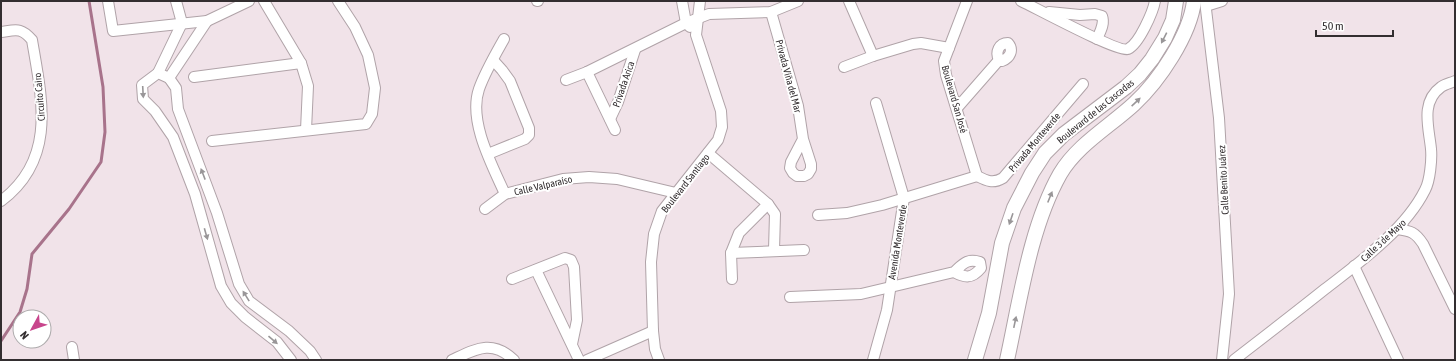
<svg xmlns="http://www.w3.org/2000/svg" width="1456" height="361" font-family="'Asap Condensed',sans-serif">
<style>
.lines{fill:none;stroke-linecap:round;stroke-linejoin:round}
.stream{stroke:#a8738b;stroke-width:3}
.street-casing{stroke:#b0a3a8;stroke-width:12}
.secondary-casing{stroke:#b0a3a8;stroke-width:16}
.street{stroke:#fff;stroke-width:10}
.secondary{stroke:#fff;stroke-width:14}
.oneway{fill:#999698}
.labels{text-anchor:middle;stroke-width:4;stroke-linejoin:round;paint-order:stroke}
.street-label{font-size:10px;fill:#332e30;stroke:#fff}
</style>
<rect width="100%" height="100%" fill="#f1e3e9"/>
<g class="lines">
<path class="stream" d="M1,341L20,312L27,289L32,254L69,209L101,162L105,132L103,87L89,1"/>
<g class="street-casing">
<g id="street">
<path d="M108,1L113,31L207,21L249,1"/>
<path d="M264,1L301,63L308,86L306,130"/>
<path d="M537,1H538"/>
<path d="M682,1L686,23L690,27"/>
<path d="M849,1L873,56"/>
<path d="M967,1L944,61L946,75L977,176"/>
<path d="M1021,1C1036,8 1119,53 1128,49C1139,44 1153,12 1155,1"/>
<path d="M1205,1L1219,118L1229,294L1222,360"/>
<path d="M1206,6L1222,1"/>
<path d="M771,12L798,106L803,139L811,164V169L808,174L804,176H797L793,173L790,168L791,162L803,139"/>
<path d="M1049,12L1080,15L1095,14L1102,16C1105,24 1100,32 1097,39"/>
<path d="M1,32C16,30 21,27 32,40C42,99 57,159 1,201"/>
<path d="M504,39C495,55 485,72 479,89C468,121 492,165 505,194"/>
<path d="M844,67L873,56L913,44L921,43L949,48"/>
<path d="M587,72L615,130"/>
<path d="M158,73L182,23L176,1"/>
<path d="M194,77L301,63"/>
<path d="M169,78L207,21"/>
<path d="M566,80L587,72L686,23L709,14L771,12L798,1"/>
<path d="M957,108L999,60L1002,61C1010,58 1014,50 1008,43C999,43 995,52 999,60"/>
<path d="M610,119L618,102L635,50"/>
<path d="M212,141L366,124L372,114L375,88L368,55L355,27L338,1"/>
<path d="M708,153L768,204L775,214L774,250"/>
<path d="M488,154L525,139L529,135V128L510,81L502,70L493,60"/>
<path d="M977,176C987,181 993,184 1003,178L1083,84"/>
<path d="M485,209L505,194L563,179L589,177L617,179L676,193"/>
<path d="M818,215L847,213L882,205L977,176"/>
<path d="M1397,229C1411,231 1415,232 1423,244L1455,309"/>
<path d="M731,253L804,250"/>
<path d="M1354,266L1398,360"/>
<path d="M536,270L579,360"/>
<path d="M512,279L565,258L571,260L574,267L577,320L572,344"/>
<path d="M732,279L731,253L739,233L768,204"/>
<path d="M790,297L861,294L954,272C963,264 967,258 980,262L981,268C972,279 965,278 954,272"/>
<path d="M72,347L74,360"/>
<path d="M291,360L277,342L245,317L231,303L221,286L195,194L173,137L155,111L143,99L142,85L158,73L169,78L176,88L178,109L217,213L239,284L249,301L289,331L310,351L316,360"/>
<path d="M452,360C476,349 492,339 514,360"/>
<path d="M587,360L653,331"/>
<path d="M659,360L655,349L653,331L651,262L654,234L662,211L718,140L722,127L721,111L696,35L700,1"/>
<path d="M873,360L887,310L904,198L876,103"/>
<path d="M1234,360C1265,336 1295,313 1325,289C1360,262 1405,230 1425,190C1430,181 1432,159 1431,149C1429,128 1420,102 1441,87C1445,84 1451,83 1455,81"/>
</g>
</g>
<g class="secondary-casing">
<g id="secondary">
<path d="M975,360L989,313L1002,243L1014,208L1032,173L1045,153L1064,134L1126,87L1140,74L1152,59L1165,38L1173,20L1176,1"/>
<path d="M1007,360C1020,301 1030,227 1060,174C1077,145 1109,127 1134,104C1159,81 1190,35 1194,1"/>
</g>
</g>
<use href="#street" class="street"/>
<use href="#secondary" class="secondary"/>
</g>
<defs><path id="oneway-solid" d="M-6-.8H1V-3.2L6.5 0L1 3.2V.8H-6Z"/></defs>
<g class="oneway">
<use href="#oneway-solid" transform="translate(1164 38) rotate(117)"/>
<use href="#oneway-solid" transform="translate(143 92) rotate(87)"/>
<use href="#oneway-solid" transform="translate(1136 102) rotate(-43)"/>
<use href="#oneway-solid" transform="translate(203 174) rotate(-111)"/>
<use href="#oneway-solid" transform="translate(1050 197) rotate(-68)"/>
<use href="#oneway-solid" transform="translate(1011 219) rotate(109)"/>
<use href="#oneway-solid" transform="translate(206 234) rotate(74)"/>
<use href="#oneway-solid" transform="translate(246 296) rotate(-122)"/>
<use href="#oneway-solid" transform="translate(1015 322) rotate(-78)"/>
<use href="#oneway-solid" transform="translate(273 340) rotate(41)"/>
</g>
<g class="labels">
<g class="street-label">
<text transform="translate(789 76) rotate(75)" y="4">Privada Viña del Mar</text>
<text transform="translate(623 84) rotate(-71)" y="4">Privada Arica</text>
<text transform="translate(39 97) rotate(-95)" y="4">Circuito Cairo</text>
<text transform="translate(955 99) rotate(74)" y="4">Boulevard San José</text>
<text transform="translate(1095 111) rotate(-39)" y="4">Boulevard de las Cascadas</text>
<text transform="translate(1034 142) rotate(-50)" y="4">Privada Monteverde</text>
<text transform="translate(1223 180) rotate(-93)" y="4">Calle Benito Juárez</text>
<text transform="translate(685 183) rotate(-52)" y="4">Boulevard Santiago</text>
<text transform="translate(543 185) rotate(-13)" y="4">Calle Valparaíso</text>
<text transform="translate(1383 240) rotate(-43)" y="4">Calle 3 de Mayo</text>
<text transform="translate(897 242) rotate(-81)" y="4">Avenida Monteverde</text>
</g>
</g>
<rect width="1456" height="361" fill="none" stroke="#332e30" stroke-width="4"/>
<g transform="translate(32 329) rotate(230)"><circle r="19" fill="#ffffff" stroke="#adabac"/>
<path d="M0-3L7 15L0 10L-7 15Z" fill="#c8458c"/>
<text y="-6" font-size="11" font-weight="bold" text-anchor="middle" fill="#332e30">N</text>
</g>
<path d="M1316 30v6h77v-6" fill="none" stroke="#332e30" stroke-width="2"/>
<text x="1322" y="30" font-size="12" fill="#332e30" stroke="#ffffff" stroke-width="3" paint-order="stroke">50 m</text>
</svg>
